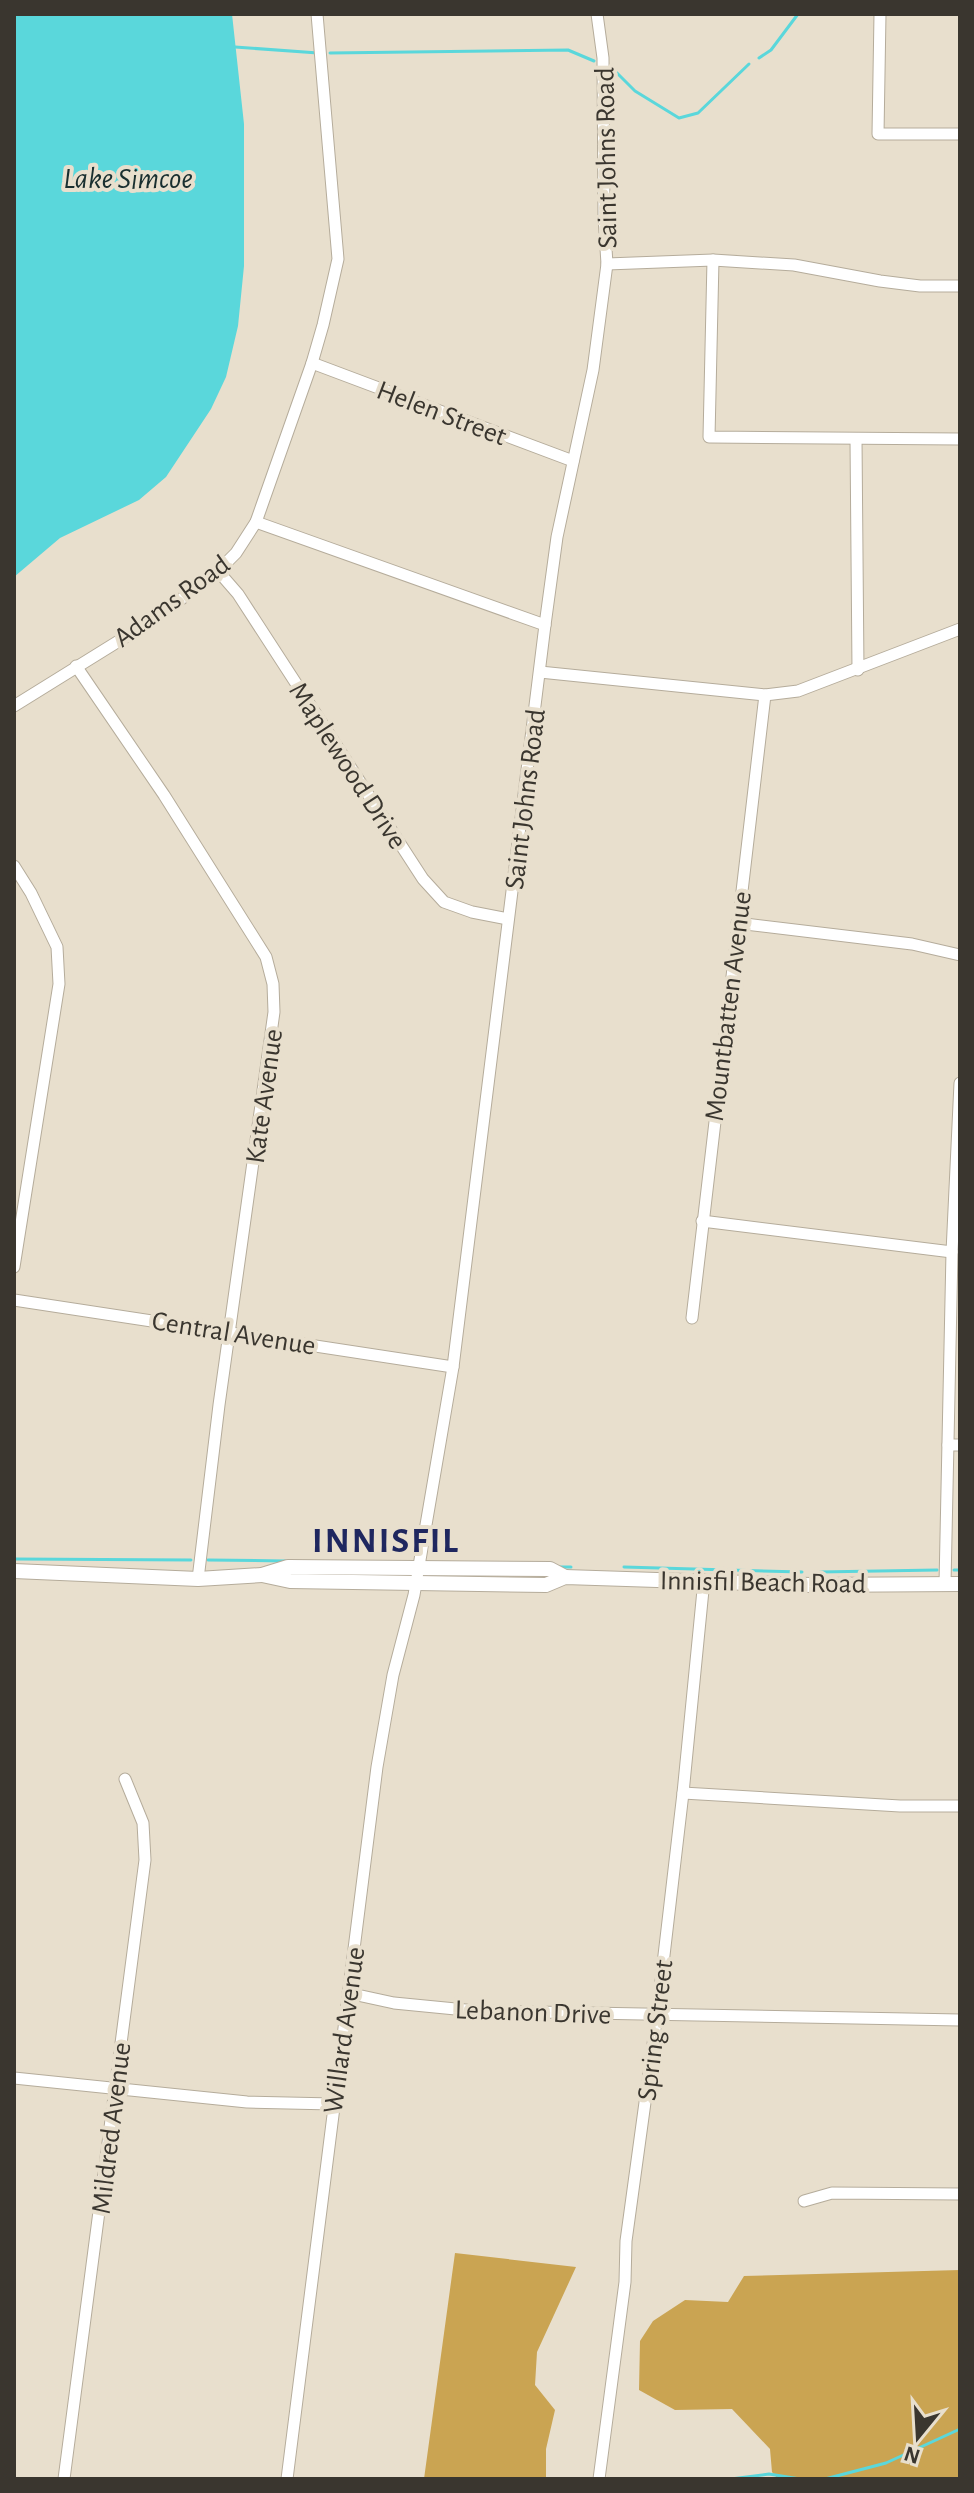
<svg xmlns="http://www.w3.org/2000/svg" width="974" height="2493" font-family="'Alegreya Sans',sans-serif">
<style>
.forest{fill:#caa452}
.water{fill:#5ad7db}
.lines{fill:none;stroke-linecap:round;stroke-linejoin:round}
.stream{stroke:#5ad7db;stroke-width:3}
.minor-casing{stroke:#b5ac9b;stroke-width:13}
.major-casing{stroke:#b5ac9b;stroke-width:16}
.minor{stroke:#fff;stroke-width:11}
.major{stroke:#fff;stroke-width:14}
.labels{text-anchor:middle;stroke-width:8;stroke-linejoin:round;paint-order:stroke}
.street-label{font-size:28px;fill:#3a362f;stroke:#e8dfcd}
.water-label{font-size:30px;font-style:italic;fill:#192f30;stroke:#e8dfcd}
.district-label{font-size:36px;font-weight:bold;letter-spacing:2px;fill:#1f275f;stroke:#e8dfcd}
</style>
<rect width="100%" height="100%" fill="#e8dfcd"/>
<g class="forest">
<path d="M455,2253L576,2267L537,2352L535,2385L555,2410L546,2449V2479H424Z"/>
<path d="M960,2270V2479H778L772,2472L770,2449L732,2409L675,2410L639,2390L640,2341L653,2321L685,2300L728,2302L744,2276Z"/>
</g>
<path class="water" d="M14,14H232L244,124V266L238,326L226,377L211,409L166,477L139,500L60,538L14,577Z"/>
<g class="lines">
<g class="stream">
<path d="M235,47L318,53"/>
<path d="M330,53L568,50L594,61"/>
<path d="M759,58L771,50L798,14"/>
<path d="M612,68L635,91L679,118L698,113L749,64"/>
<path d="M14,1559L191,1560"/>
<path d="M208,1560L285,1561"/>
<path d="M559,1567H571"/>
<path d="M624,1567L802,1572"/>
<path d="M954,1570H960"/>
<path d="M819,1572L937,1570"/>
<path d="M731,2479L769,2474L800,2479"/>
<path d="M825,2479L886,2463L960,2429"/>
</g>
<g class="minor-casing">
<g id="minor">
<path d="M880,14L878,134H960"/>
<path d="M713,260L709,437L960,439"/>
<path d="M607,264L713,260L794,265L880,281L920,286H960"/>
<path d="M312,363L573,461"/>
<path d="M856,439L858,670"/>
<path d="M256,522L545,625"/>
<path d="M218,571L238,594L423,879L444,902L472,912L508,919"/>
<path d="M76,666L164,795L266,957L273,984L274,1012L219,1405L198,1579"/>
<path d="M540,672L765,695L798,691L960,629"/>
<path d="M14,706L159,616L218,571L236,553L256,522L312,363L323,325L338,259L317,14"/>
<path d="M14,866L31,893L57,947L59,984L14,1267"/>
<path d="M737,923L912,944L960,955"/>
<path d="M702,1221L952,1252"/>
<path d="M14,1300L453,1367"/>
<path d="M692,1318L765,695"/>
<path d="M948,1445H960"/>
<path d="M945,1584L952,1252L960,1083"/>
<path d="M683,1793L900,1806H960"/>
<path d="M348,1993L394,2003L476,2011L960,2020"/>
<path d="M14,2078L247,2102L333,2104"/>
<path d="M804,2201L832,2193L960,2194"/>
<path d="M64,2479L145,1860L143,1823L125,1779"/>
<path d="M287,2479L377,1767L393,1675L414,1595L453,1367L545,625L557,537L593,370L607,264L604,217L603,58L597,14"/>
<path d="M599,2479L625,2282L626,2241L657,2015L683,1793L704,1580"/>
</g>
</g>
<g class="major-casing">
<g id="major">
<path d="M14,1571L198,1579L262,1575L288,1567L550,1569L565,1577"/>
<path d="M262,1575L290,1581L546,1585L565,1577L810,1585L960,1584"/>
</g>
</g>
<use href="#minor" class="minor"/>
<use href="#major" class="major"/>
</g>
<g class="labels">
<g class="street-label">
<text transform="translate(605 158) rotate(-91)" y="10">Saint Johns Road</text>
<text transform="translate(442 412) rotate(21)" y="10">Helen Street</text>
<text transform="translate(171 600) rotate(-36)" y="10">Adams Road</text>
<text transform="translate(349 765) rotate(57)" y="10">Maplewood Drive</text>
<text transform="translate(524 799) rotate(-83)" y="10">Saint Johns Road</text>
<text transform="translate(727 1006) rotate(-83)" y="10">Mountbatten Avenue</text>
<text transform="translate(263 1096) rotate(-82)" y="10">Kate Avenue</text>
<text transform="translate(234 1332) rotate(9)" y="10">Central Avenue</text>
<text transform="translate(763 1581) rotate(1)" y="10">Innisfil Beach Road</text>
<text transform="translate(533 2011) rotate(2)" y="10">Lebanon Drive</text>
<text transform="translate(343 2030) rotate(-82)" y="10">Willard Avenue</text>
<text transform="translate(654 2030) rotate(-83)" y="10">Spring Street</text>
<text transform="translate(110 2128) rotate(-83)" y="10">Mildred Avenue</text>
</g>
<g class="water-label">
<text x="128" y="188">Lake Simcoe</text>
</g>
<g class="district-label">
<text x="386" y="1552">INNISFIL</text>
</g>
</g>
<rect width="974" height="2493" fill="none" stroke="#3a362f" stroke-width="32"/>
<g transform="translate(918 2437) rotate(198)" stroke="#e8dfcd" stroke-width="6" paint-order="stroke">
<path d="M0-6L14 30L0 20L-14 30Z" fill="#3a362f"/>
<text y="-12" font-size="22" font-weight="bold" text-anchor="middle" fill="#3a362f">N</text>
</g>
</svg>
